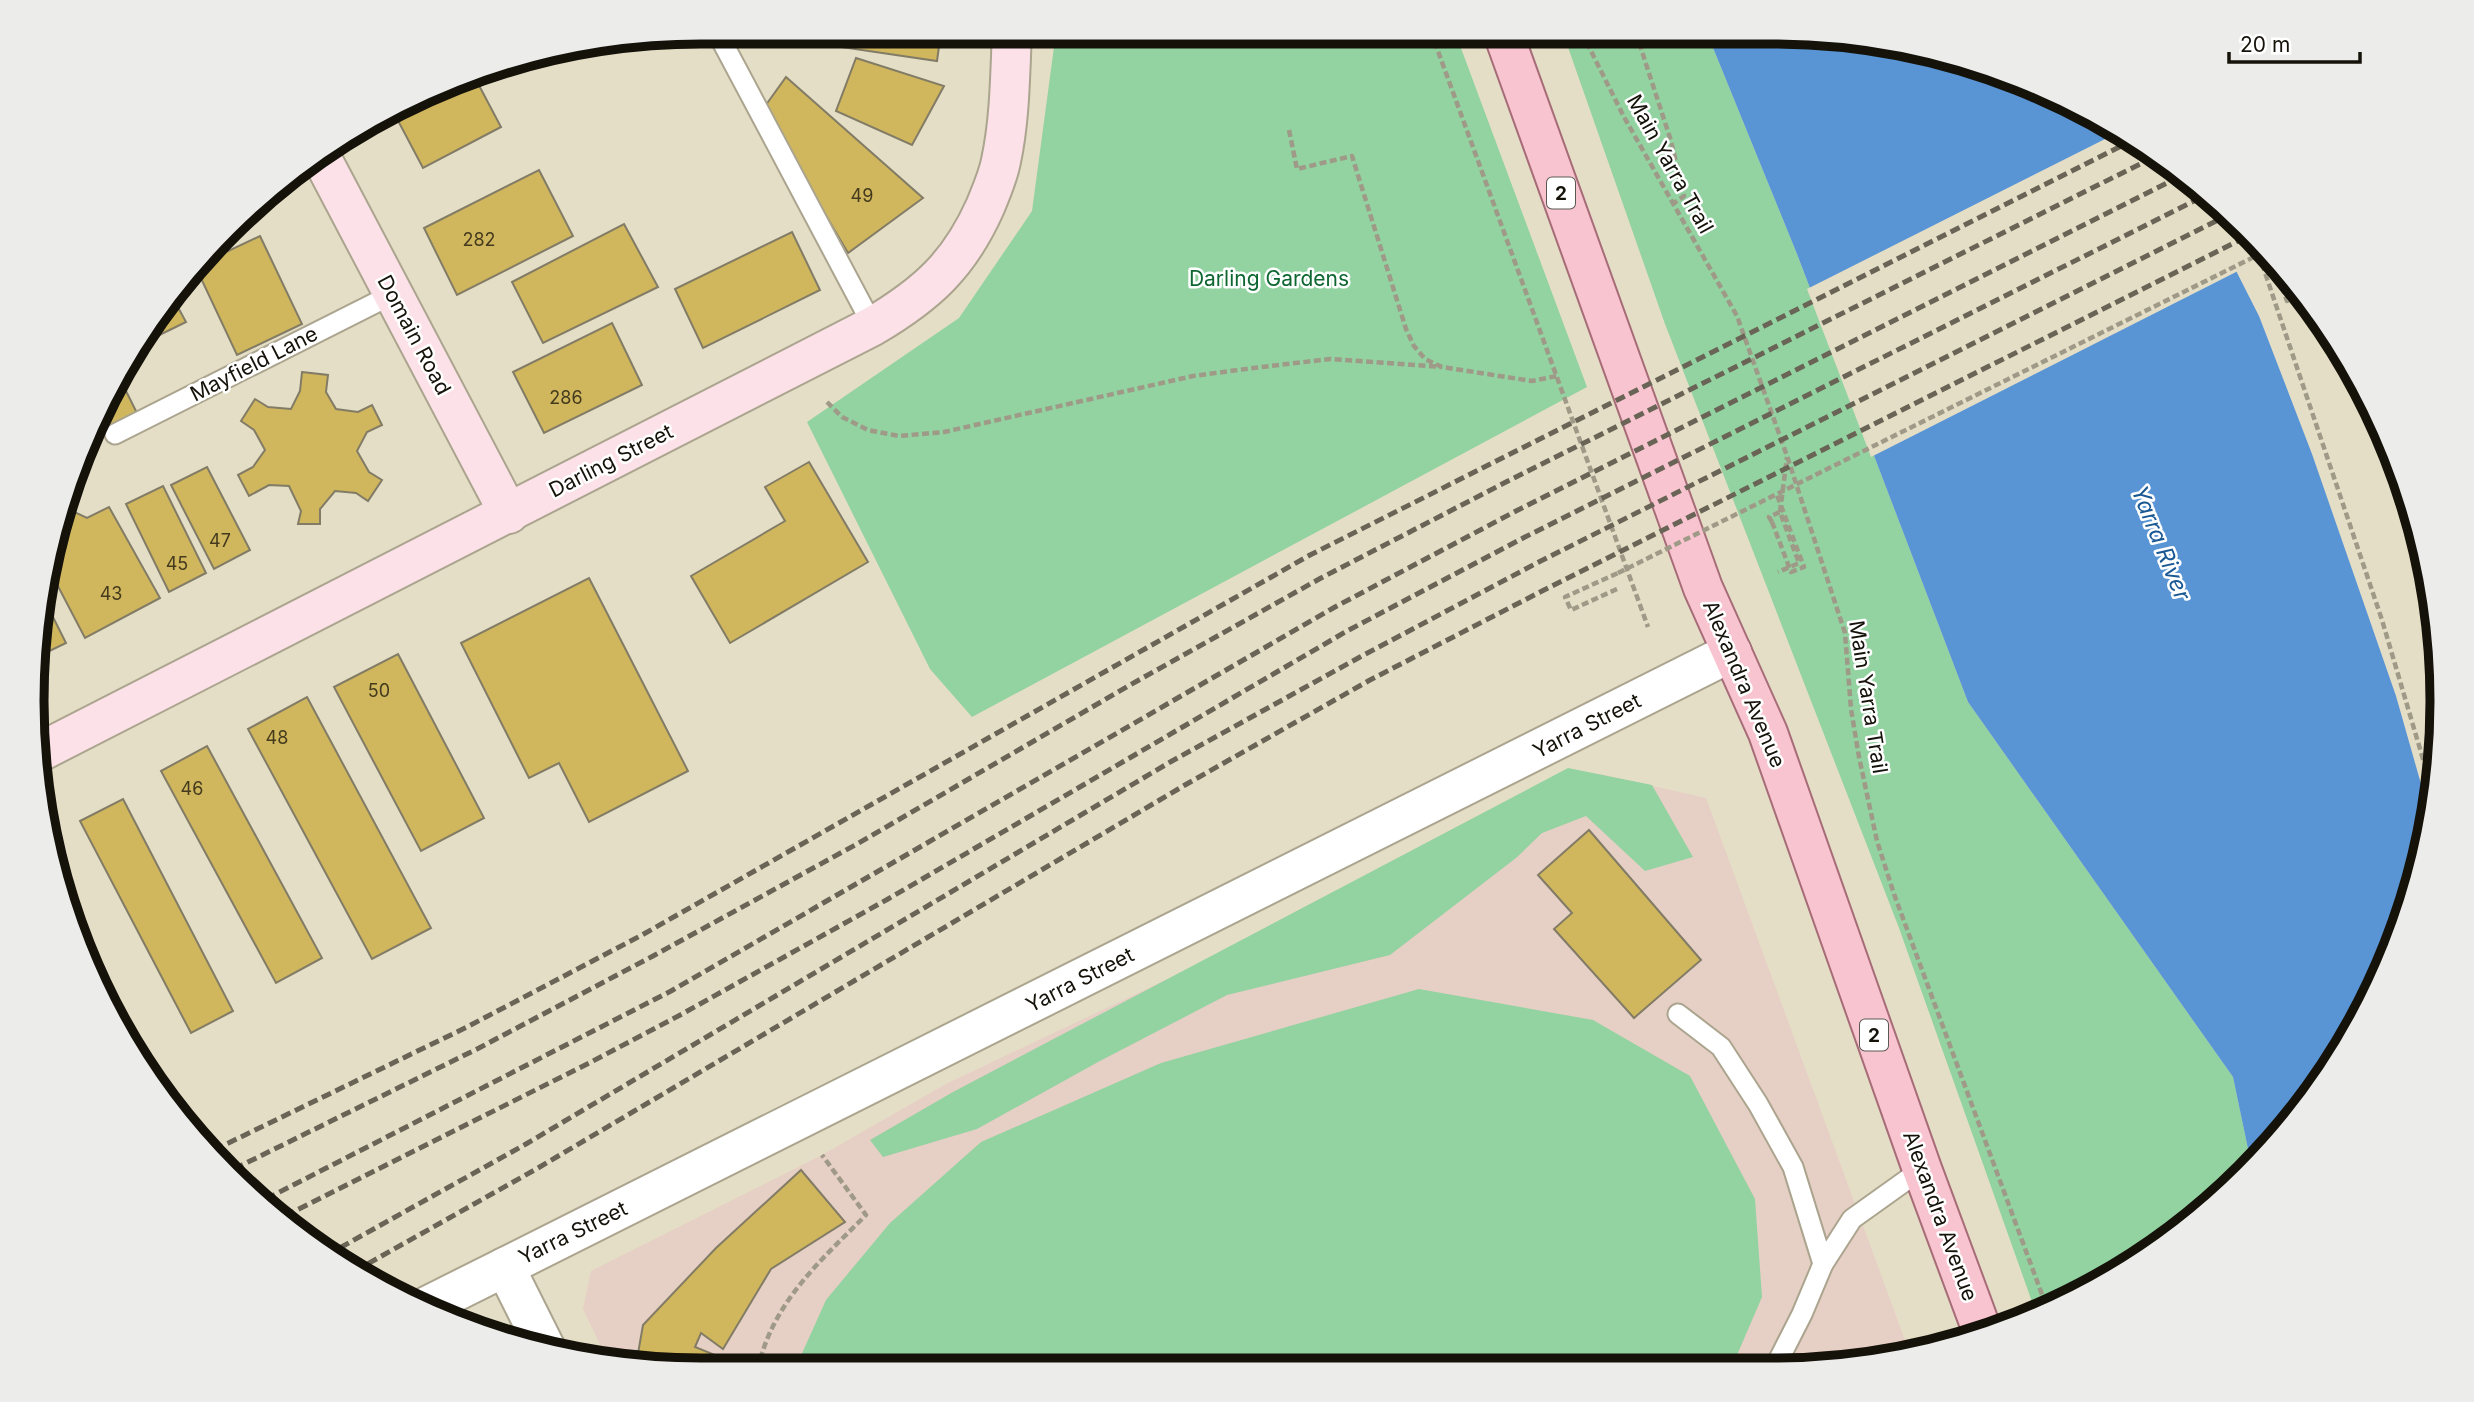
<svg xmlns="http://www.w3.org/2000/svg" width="2474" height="1402" font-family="Inter,sans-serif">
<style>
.education{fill:#e6cfc4}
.green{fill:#93d2a1}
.water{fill:#5995d5}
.pier{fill:#e5dec6}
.building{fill:#d0b65c;stroke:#827c66;stroke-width:2}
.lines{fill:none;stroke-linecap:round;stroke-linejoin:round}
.lane-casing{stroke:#aba48e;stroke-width:23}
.street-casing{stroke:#aba48e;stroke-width:42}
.secondary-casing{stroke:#aba48e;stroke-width:42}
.primary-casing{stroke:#a66c77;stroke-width:42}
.path{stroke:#9f9987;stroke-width:4.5;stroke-dasharray:7 3.5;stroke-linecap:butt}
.lane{stroke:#fff;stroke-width:19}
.street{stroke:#fff;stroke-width:38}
.secondary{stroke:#fce2e8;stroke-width:38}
.primary{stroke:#f8c4d0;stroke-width:38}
.rail{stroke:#696456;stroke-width:5;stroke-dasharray:10 5;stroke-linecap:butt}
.path-bridge{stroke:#9f9987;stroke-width:4.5;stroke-dasharray:7 3.5;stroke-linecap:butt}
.labels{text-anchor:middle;stroke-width:5;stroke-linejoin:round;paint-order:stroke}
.number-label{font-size:18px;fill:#443b1e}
.shield{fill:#fff;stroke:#5b5954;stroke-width:2}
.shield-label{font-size:19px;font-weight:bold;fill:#15120a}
.street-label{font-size:21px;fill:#15120a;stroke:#fff}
.park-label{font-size:21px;fill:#0e6631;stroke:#fff}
.water-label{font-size:23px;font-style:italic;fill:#1a5894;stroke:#fff}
.rim{fill:none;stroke:#15120a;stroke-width:9}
</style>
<rect width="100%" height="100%" fill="#e5dec6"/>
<path class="education" d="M1600,774L1706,798L1909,1351L1817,1369H657L607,1359L583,1309L591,1271L822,1155L946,1084Z"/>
<g class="green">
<path d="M1056,32H1455L1587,387L972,717L930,669L807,422L959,318L1032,211Z"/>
<path d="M1563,33H1707L1797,254L1968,702L2233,1077L2252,1168L2246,1175L2108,1281L2036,1313L1899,928L1665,324Z"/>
<path d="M1568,768L1652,785L1693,857L1645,871L1586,816L1542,833L1516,858L1390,955L1227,995L1098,1062L977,1129L883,1157L870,1140L953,1092Z"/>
<path d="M1419,989L1593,1020L1690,1076L1755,1199L1762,1297L1731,1369H795L826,1300L890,1223L981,1142L1161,1063Z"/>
</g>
<path class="water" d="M1707,33H1817L1988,67L2145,144L2191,182L2259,316L2312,454L2396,696L2431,819L2430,831L2392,957L2330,1073L2252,1168L2233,1077L1968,702L1797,254Z"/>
<path class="pier" d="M2119,132L2145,144L2198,188L2240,270L1871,457L1807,289Z"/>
<g class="building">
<path d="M844,32H941L937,61L841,47Z"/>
<path d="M856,58L944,86L912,145L836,111Z"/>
<path d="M473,74L501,127L423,168L395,115Z"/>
<path d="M786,77L923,198L848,253L763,109Z"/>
<path d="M539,170L573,236L457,295L424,228Z"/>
<path d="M624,224L658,287L543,343L512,282Z"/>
<path d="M792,232L820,290L703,348L675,289Z"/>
<path d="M260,236L302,324L237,355L198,272L209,260Z"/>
<path d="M173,298L186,322L137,346L145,329Z"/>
<path d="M612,323L642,385L544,433L513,372Z"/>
<path d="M302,372L328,375L326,392L336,409L358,412L372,405L382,425L367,432L357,451L369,472L382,480L368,501L356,493L335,491L320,509V524H298L301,511L289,486L269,485L249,496L238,475L253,467L265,450L254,430L241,421L255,399L268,407L291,409L300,391Z"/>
<path d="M121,381L139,417L94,440Z"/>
<path d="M809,462L868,562L730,643L691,576L785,521L765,487Z"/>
<path d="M207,467L250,550L214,569L171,485Z"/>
<path d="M163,486L206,573L169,592L126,504Z"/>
<path d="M109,507L160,598L85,638L49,569L54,527L61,513L68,509L87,518Z"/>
<path d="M589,578L688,771L589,822L559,763L529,778L461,643Z"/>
<path d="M45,601L66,643L37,657Z"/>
<path d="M398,654L484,818L421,851L334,687Z"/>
<path d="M307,697L431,928L372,959L248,729Z"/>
<path d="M207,746L322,958L276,983L161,771Z"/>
<path d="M123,799L233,1011L191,1033L80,821Z"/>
<path d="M1589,830L1701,960L1634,1018L1554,929L1572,913L1538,875Z"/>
<path d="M63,894L147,1055L143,1058L67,917Z"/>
<path d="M801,1170L845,1222L771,1269L723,1349L701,1333L695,1347L720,1357L717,1369H657L636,1365L643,1325L716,1248Z"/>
<path d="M494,1325L501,1338L480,1332Z"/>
</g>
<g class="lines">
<g class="lane-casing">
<g id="lane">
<path d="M717,32L873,326"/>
<path d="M115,434L393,294"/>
<path d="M1678,1014L1721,1047L1758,1104L1793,1167L1823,1264"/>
<path d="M1774,1369L1802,1314L1823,1264L1852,1219L1922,1169"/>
</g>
</g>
<g class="street-casing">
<g id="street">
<path d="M505,1267L545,1347"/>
<path d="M427,1306L1732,652"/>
</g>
</g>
<g class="secondary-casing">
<g id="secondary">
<path d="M320,155L509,514"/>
<path d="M40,752L873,326C927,294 959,265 985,207C991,192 998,177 1001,161C1010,119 1010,75 1012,32"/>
</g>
</g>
<g class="primary-casing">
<path id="primary" d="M1503,33L1703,588L1768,733L1922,1169L1984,1336"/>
</g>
<g class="path">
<path d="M1431,32L1648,627"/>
<path d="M1582,33L1624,117L1737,316L1787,456L1845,633L1851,709L1859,757L1877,841L1894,894L2047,1308"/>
<path d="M1636,33L1671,141L1684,196L1674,203"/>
<path d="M1289,130L1297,169L1352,156L1406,329L1414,346L1425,359L1442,367L1532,381L1557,376"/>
<path d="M2252,234L2382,620L2433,793"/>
<path d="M2264,267L2274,262"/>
<path d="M827,402L842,417L868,430L899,436L944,432L1193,376L1253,368L1330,359L1442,367"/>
<path d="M1780,512L1787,457"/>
<path d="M1772,522L1769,517L1780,512L1799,563L1778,572"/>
<path d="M1617,589L1571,610L1565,597L1618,573"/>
<path d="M758,1369C772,1303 820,1261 866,1215L822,1155"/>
</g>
<use href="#lane" class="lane"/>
<use href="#street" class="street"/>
<use href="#secondary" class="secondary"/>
<use href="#primary" class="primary"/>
<g class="rail">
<path d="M214,1150L467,1027L642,935L1310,555L2135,139"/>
<path d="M234,1169L479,1048L653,956L857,844L1130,685L1321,578L1506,482L2158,155"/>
<path d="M266,1199L671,991L1335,607L1516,511L2183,175"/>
<path d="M285,1216L593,1061L682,1014L888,899L1347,631L1525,537L2206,195"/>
<path d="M327,1255L526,1144L1172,761L1360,657L1535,564L2230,214"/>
<path d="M355,1271L538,1168L1185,785L1370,680L1544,590L2252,234"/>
</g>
<g class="path-bridge">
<path d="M2271,257L2287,301L2299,296L2296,288"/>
<path d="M1772,522L1791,572L1804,567L1777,495"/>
<path d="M1618,573L2266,251"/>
</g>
</g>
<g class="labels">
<g class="number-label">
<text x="862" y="202">49</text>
<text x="479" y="246">282</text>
<text x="566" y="404">286</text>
<text x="220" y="547">47</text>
<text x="177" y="570">45</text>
<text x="111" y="600">43</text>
<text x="379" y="697">50</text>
<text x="277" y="744">48</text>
<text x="192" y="795">46</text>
</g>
<g class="shield">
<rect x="1547" y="177.5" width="28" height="31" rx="5"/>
<rect x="1860" y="1019.5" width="28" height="31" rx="5"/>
</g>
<g class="shield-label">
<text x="1561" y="200">2</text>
<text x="1874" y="1042">2</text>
</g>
<g class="street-label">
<text transform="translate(1670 164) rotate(61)" y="7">Main Yarra Trail</text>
<text transform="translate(414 335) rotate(62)" y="7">Domain Road</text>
<text transform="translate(254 364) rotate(-27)" y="7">Mayfield Lane</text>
<text transform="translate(611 461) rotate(-27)" y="7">Darling Street</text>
<text transform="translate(1744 684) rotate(67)" y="7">Alexandra Avenue</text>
<text transform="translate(1868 697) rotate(81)" y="7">Main Yarra Trail</text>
<text transform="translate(1587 726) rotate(-27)" y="7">Yarra Street</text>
<text transform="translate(1080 980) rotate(-27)" y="7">Yarra Street</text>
<text transform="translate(1940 1216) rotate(70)" y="7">Alexandra Avenue</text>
<text transform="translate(573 1233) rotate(-26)" y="7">Yarra Street</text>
</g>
<g class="park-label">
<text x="1269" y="286">Darling Gardens</text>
</g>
<g class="water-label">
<text transform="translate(2161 543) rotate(68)" y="8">Yarra River</text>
</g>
</g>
<path d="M0 0H2474V1402H0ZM701 44H1773A657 657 0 0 1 2430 701V701A657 657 0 0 1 1773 1358H701A657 657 0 0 1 44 701V701A657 657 0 0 1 701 44Z" fill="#ececeb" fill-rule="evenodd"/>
<path class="rim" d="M701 44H1773A657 657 0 0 1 2430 701V701A657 657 0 0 1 1773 1358H701A657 657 0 0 1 44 701V701A657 657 0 0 1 701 44Z"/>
<path d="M2229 52v10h131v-10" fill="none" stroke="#15120a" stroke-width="3.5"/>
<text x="2240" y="52" font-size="21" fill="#15120a" stroke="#ffffff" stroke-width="5" paint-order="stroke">20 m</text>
</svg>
